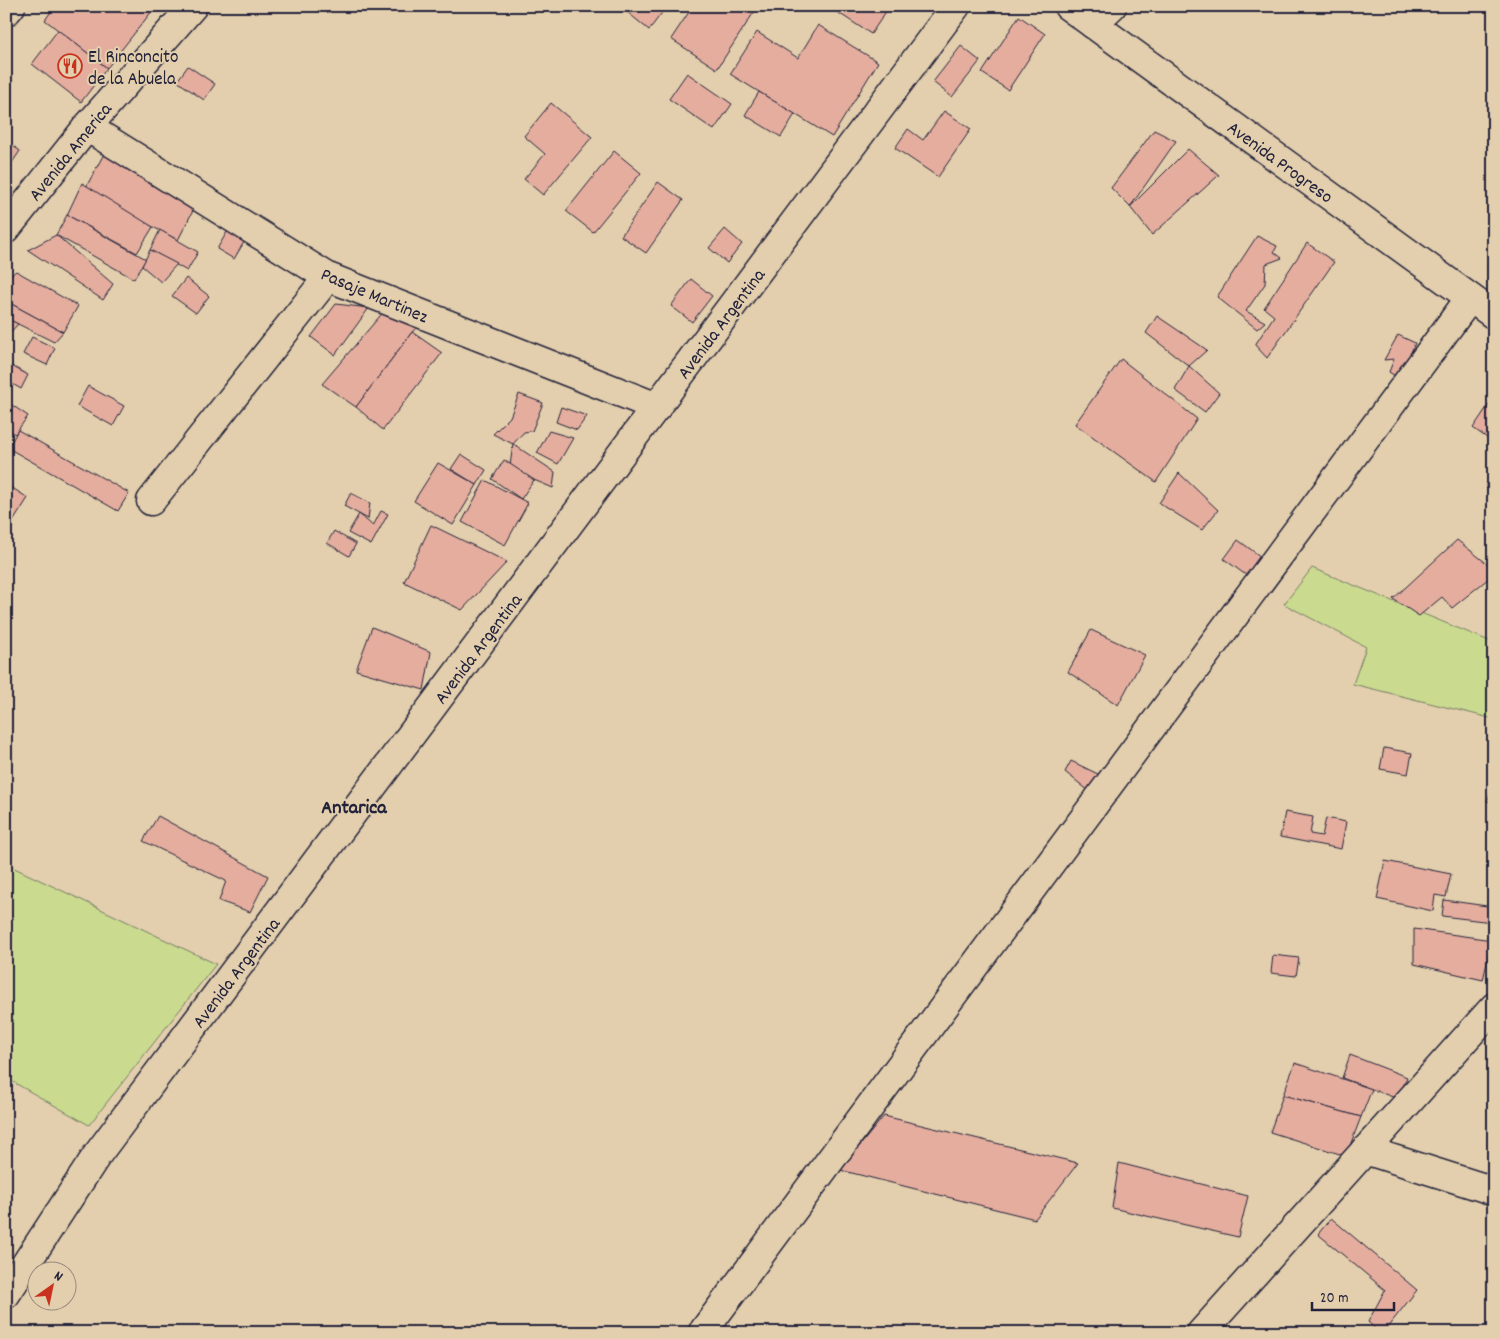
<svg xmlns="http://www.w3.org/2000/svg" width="1500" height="1339" font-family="Dekko,sans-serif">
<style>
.green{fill:#cada8f;stroke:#767e65}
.building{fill:#e5ad9e;stroke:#22223b}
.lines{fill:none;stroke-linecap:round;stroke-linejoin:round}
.minor-casing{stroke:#22223b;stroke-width:31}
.highway-casing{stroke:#22223b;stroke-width:31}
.minor{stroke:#e3cfad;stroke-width:28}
.highway{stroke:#e3cfad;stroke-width:28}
.labels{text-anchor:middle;stroke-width:4;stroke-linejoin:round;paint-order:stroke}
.poi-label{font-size:19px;fill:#22223b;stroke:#e3cfad;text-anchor:start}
.street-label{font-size:19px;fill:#22223b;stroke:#e3cfad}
.neighbourhood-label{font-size:20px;font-weight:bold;fill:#22223b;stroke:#e3cfad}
</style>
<rect width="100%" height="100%" fill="#e3cfad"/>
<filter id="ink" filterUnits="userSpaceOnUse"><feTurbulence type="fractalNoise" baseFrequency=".02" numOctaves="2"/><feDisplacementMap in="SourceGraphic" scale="10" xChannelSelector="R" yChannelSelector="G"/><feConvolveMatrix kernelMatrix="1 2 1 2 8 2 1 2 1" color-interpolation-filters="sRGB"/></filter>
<g filter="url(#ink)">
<g class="green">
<path d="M1312,568L1494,643V719L1353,684L1366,647L1284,604Z"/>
<path d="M6,864L216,964L89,1125L6,1078Z"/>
</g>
<g class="building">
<path d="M55,6H156L107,68L45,20Z"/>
<path d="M620,6H667L649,30Z"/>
<path d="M693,6H758L717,69L671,39Z"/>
<path d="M837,6H888L889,7L871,34L834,10Z"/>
<path d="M1019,16L1045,34L1008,90L982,73Z"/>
<path d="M818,25L878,62L832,137L730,74L757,32L798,58Z"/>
<path d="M58,30L107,68L81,102L32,64Z"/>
<path d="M961,46L980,61L952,97L933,82Z"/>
<path d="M188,66L215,84L204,100L177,81Z"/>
<path d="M687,73L732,104L714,130L669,99Z"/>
<path d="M759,92L795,114L781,137L745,115Z"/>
<path d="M551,103L592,137L543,195L524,179L545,154L524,136Z"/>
<path d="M944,111L971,129L938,177L895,148L908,129L923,140Z"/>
<path d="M1154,130L1176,141L1130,207L1111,188Z"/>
<path d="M6,141L20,151L7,170L6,169Z"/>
<path d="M1188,149L1219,175L1152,235L1130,207Z"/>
<path d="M106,150L199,199L178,240L84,191Z"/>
<path d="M614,151L641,173L593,232L566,211Z"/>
<path d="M658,182L683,200L646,253L621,236Z"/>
<path d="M82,183L153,227L137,253L67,215Z"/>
<path d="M67,215L146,259L134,279L56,235Z"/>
<path d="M230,227L250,232L234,259L217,249Z"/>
<path d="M725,229L742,244L727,263L709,248Z"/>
<path d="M160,230L198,252L187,271L150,250Z"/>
<path d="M56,235L113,284L103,300L28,250Z"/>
<path d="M1257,236L1277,246L1274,252L1282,258L1266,264L1265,284L1246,311L1265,322L1257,329L1217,297Z"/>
<path d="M1307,243L1334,262L1267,358L1255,345L1274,316L1264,308Z"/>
<path d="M150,250L177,264L161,282L142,266Z"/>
<path d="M16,271L78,306L63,332L6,301V279Z"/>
<path d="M186,278L209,296L196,313L172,296Z"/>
<path d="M691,279L712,296L692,322L671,306Z"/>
<path d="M6,301L63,332L54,342L6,318Z"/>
<path d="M391,303L418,327L412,332L356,407L322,384Z"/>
<path d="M336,304L369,308L335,355L311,337Z"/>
<path d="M1157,316L1207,350L1189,366L1146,333Z"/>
<path d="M6,318L18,324L6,337Z"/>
<path d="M412,332L442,353L383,430L356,407Z"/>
<path d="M1398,335L1415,343L1400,379L1389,372L1394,359L1384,360Z"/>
<path d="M32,337L55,348L47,365L23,354Z"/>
<path d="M1121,359L1197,419L1156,482L1075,424Z"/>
<path d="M6,363L28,375L21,389L6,380Z"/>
<path d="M1189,366L1219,393L1205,412L1175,390Z"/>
<path d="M88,386L124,406L113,426L77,406Z"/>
<path d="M519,394L543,403L532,431L524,432L513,444L493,434L510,417Z"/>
<path d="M1494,397V443L1473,428Z"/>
<path d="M6,401L28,416L15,434L6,428Z"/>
<path d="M561,407L587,416L577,430L556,422Z"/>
<path d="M18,430L129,493L118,511L8,448Z"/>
<path d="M549,431L573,438L558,464L537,453Z"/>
<path d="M513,444L555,472L553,488L534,480L510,466Z"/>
<path d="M461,454L486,470L477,485L451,469Z"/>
<path d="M504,460L534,480L521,499L492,479Z"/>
<path d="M438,463L477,485L453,525L414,501Z"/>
<path d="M1179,473L1218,510L1202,530L1159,503Z"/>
<path d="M485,480L528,503L505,545L462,522Z"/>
<path d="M6,484L28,498L9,528L6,526Z"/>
<path d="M351,493L370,503L368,519L344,506Z"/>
<path d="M381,511L388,514L371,545L348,533L359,514L373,526Z"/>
<path d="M431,525L507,562L462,610L404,582Z"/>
<path d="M334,531L356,544L349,556L327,543Z"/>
<path d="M1238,540L1268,562L1254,581L1224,559Z"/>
<path d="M1457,540L1494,569V574L1452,608L1442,597L1419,616L1393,599Z"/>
<path d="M372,627L431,652L424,690L356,670Z"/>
<path d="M1091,630L1145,655L1118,705L1068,672Z"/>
<path d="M1384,748L1412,753L1408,774L1380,769Z"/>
<path d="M1071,761L1102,776L1089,791L1065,772Z"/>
<path d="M1494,783V803L1487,801Z"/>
<path d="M1285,812L1313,817L1310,834L1322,836L1326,818L1346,822L1341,849L1280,837Z"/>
<path d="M158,816L268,876L250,912L219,901L226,881L143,841Z"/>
<path d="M1385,861L1451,874L1446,897L1435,895L1433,911L1377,899Z"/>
<path d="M1444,900L1494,907L1492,922L1442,916Z"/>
<path d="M1414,929L1492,940L1483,980L1414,964Z"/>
<path d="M1273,955L1299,958L1296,976L1271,973Z"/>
<path d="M1350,1055L1407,1077L1398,1099L1342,1078Z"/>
<path d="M1295,1063L1372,1089L1361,1117L1283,1095Z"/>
<path d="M1283,1095L1361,1117L1346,1156L1270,1132Z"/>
<path d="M884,1116L1078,1163L1035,1219L840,1170Z"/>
<path d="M1119,1163L1248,1196L1238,1237L1112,1208Z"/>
<path d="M1331,1218L1417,1290L1383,1333H1380L1368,1322L1385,1290L1318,1234Z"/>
</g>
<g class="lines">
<g class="minor-casing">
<g id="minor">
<path d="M1068,6L1494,315"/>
<path d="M1093,24L1112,6"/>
<path d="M87,127L328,277L657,407"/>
<path d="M6,229L87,127L193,6"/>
<path d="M151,501L328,277"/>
<path d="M1365,1150L1494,1191"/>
<path d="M6,1294L97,1155L956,6"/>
<path d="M702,1333L1470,298"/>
<path d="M1201,1333L1494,1007"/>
</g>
</g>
<g class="highway-casing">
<path id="highway" d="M6,12L11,6"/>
</g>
<use href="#minor" class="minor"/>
<use href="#highway" class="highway"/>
</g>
</g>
<defs>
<g id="restaurant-ring" transform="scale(1.25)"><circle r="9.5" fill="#e3cfad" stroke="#c8321e" stroke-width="1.5"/><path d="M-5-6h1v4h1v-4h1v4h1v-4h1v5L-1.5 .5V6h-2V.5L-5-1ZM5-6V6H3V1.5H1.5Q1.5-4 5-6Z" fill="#c8321e"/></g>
</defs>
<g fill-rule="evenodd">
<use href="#restaurant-ring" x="70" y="66"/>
</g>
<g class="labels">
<g class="poi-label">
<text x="88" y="62">El Rinconcito<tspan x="88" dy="22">de la Abuela</tspan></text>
</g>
<g class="street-label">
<text transform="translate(69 151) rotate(-51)" y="7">Avenida America</text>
<text transform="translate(1281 161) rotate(36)" y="7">Avenida Progreso</text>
<text transform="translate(375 294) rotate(23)" y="7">Pasaje Martinez</text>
<text transform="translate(720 323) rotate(-53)" y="7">Avenida Argentina</text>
<text transform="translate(477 648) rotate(-53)" y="7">Avenida Argentina</text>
<text transform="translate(235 972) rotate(-53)" y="7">Avenida Argentina</text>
</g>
<g class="neighbourhood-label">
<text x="354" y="813">Antarica</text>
</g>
</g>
<rect width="1500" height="1339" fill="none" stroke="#e3cfad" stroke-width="25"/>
<rect x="12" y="12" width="1475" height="1314" fill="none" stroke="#22223b" stroke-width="2" filter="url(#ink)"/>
<g transform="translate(52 1286) rotate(33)"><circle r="24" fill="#e3cfad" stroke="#968a7f"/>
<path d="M0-4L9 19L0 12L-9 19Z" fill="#c8321e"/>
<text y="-8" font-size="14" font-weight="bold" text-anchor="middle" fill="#22223b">N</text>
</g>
<path d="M1312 1302v8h82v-8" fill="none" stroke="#22223b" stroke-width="2.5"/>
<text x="1320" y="1302" font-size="15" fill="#22223b" stroke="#e3cfad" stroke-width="4" paint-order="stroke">20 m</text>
</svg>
